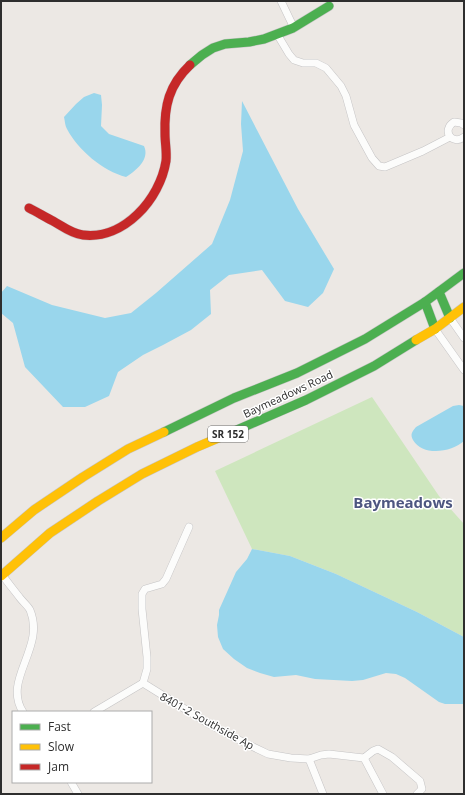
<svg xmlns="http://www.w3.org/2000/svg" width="465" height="795" font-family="'Open Sans',sans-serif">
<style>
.green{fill:#cee6be}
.water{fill:#99d6ec}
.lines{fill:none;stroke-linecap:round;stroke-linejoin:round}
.street-casing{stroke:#c5c4c5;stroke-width:8}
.fast-casing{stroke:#c5c4c5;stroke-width:10}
.slow-casing{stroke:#c5c4c5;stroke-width:10}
.jam-casing{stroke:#c5c4c5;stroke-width:10}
.street{stroke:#fcfcfb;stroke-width:7}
.fast{stroke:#4caf50;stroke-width:9}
.slow{stroke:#ffc107;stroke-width:9}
.jam{stroke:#c62828;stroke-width:9}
.labels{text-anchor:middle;stroke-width:3;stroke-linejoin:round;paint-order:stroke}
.shield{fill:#fff;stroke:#6d6d6d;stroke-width:1}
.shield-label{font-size:10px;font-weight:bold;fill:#2e2e2e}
.street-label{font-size:11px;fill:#2e2e2e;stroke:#fff}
.district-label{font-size:15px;font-weight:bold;fill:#4d5680;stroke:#fff}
</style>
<rect width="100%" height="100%" fill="#ece8e4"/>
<path class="green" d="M372,397L439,496L464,524V637L417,612L336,574L290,556L252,549L215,471Z"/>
<g class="water">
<path d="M94,93L101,95L102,105L101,126L109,134L144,146C150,159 137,170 126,177C103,171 78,150 67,129C65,126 65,121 64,117L76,104L84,97Z"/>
<path d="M242,101L298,209L334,269L323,293L308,307L285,301L262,270L229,275L210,290L211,314L191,330L163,345L143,355L118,372L109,396L85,407H63L25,367L13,323L1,313V293L7,286L52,305L105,318L131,313L156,293L212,244L230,200L243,151L241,124Z"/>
<path d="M459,405L464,406V441C452,452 423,457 413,440C410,434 412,432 416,427L453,406Z"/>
<path d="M252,549L290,556L336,574L417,612L464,637V704H445L439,702L405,678L396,674L386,673L363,680L352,681L315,679L296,675L274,677L260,673L247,668L234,659L223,649L218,637L217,625L219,615V610L236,572L247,559Z"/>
</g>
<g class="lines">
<g class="street-casing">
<g id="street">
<path d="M281,1L294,28"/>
<path d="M277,34L289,54L294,60L303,63H316L326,68L341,86L346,96L354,125L372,158L379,166L385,167L423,151L450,137"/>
<path d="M464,125L461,123L454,122C441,130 452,146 464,137"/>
<path d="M450,318L464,338"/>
<path d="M435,329L464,370"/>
<path d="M1,573C7,582 14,590 20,598C23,602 28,606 30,610C46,648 2,679 23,712"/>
<path d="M143,683L209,724L243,742L268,754L291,758L309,759L321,755L329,754L364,758L373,751L378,749L392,757L420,781L422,789L417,794"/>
<path d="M143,683L147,669V657L142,609V594L145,589L162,584L166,579L189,527"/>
<path d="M94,712L143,683"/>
<path d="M364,758L383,794"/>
<path d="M309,759L323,794"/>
<path d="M71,782L78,794"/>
</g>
</g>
<g class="fast-casing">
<g id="fast">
<path d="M190,65L202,55L213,48L225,44L249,42L264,39L293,28L329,6"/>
<path d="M439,292L450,318"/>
<path d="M425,302L435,329"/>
<path d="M164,432L234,398L297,373L365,339L425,302L464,273"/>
<path d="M230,433L306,400L374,366L416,340"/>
</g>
</g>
<g class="slow-casing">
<g id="slow">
<path d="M416,340L435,329L464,307"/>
<path d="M1,538L34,510L83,477L128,449L164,432"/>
<path d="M1,576L50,533L98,501L142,474L197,447L230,433"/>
</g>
</g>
<g class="jam-casing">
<path id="jam" d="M29,208C37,212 45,217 53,221C62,226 72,234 83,235C124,240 160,199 166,161C167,152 165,143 165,134C164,106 169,85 190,65"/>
</g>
<use href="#street" class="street"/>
<use href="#fast" class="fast"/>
<use href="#slow" class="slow"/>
<use href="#jam" class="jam"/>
</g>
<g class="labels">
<rect class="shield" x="208" y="426" width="40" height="16" rx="3"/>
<g class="shield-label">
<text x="228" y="438">SR 152</text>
</g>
<g class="street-label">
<text transform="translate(288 394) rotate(-25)" y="4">Baymeadows Road</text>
<text transform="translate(207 721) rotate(29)" y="4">8401-2 Southside Ap</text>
</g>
<g class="district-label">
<text x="403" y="508">Baymeadows</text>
</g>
</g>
<rect width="465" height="795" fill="none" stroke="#2e2e2e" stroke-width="4"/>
<rect x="12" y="711" width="140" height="72" fill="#ffffff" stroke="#ababab"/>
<rect x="20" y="724" width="20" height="6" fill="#4caf50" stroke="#ababab"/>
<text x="48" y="731" font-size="12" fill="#2e2e2e">Fast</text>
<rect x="20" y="744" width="20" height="6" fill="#ffc107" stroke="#ababab"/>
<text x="48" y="751" font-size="12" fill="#2e2e2e">Slow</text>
<rect x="20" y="764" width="20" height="6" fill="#c62828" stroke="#ababab"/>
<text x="48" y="771" font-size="12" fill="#2e2e2e">Jam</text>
</svg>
